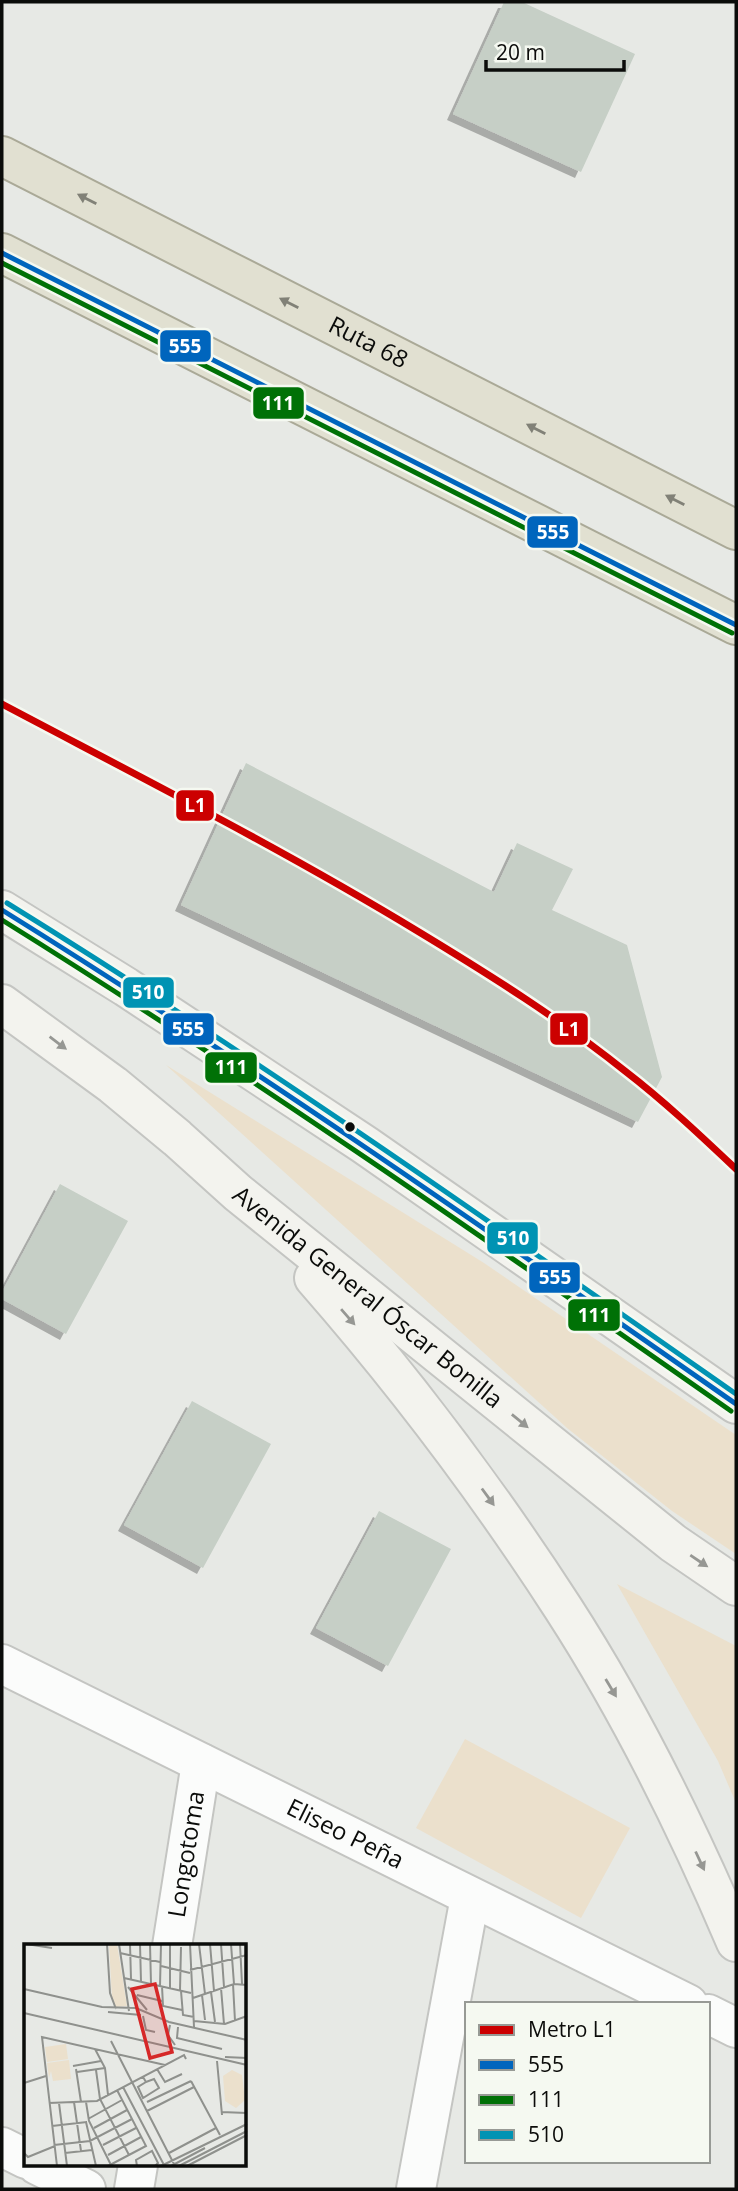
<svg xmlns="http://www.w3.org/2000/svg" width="738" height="2191" font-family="'Open Sans',sans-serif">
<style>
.green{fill:#ebe0cc}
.building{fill:#c6cfc6;filter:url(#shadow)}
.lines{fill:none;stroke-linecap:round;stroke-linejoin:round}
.street-casing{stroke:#c4c5c2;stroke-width:42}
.secondary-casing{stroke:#c4c5c2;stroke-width:42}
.highway-casing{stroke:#aaa997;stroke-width:42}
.street{stroke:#fbfcfb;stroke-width:38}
.secondary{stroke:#f3f3ee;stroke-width:38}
.highway{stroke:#e1e0d1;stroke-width:38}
.bus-1-casing{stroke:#f5f9f1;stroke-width:10}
.bus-2-casing{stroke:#f5f9f1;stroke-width:10}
.bus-3-casing{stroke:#f5f9f1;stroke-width:10}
.bus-1{stroke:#0065bd;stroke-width:5}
.bus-2{stroke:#007106;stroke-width:5}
.bus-3{stroke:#0093b3;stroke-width:5}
.metro-1-casing{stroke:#f5f9f1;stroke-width:12}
.metro-1{stroke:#c00;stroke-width:7}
.oneway{fill:#818177}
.oneway2{fill:#969793}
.bus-dot{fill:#0b0c0a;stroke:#f5f9f1;stroke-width:2.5}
.labels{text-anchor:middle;stroke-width:5;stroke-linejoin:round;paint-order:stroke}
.street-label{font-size:24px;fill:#0b0c0a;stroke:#f5f9f1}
.inset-road{fill:none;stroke:#8f918d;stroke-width:2}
.view{fill:#d62828;fill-opacity:0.15;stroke:#d62828;stroke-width:3.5}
.inset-edge{fill:none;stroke:#0b0c0a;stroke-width:3.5}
.line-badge{stroke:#f5f9f1;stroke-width:2.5}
.badge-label{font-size:19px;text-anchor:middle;font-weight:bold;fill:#fff}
</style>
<defs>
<filter id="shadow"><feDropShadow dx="-6" dy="6" stdDeviation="0" flood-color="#0004"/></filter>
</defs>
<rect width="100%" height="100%" fill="#e7e9e5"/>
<g class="green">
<path d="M166,1065L484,1263L736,1435V1554L672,1511L567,1428Z"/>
<path d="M617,1584L736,1646V1803L718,1761Z"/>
<path d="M465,1739L630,1828L581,1918L416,1828Z"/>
</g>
<g class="building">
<path d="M504,2H522L635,54L581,172L453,114Z"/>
<path d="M246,763L494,892L517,843L573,869L552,910L627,945L662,1077L638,1122L181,905Z"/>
<path d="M60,1184L128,1221L66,1334L2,1299V1292Z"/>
<path d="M192,1401L271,1444L203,1568L124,1525Z"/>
<path d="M379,1511L451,1549L388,1666L316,1628Z"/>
</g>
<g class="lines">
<g class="street-casing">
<g id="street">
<path id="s1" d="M2,1664L688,2004"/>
<path id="s2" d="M172,1946L201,1763"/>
<path d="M708,2014L736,2028"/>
<path d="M2,2147L26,2159"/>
<path d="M37,2165L86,2189"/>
<path d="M134,2189L138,2165"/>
<path d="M416,2189L470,1897"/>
</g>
</g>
<g class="secondary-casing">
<g id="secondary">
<path d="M2,910L126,987L365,1145L736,1404"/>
<path id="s3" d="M2,1004L113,1085L177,1138L238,1193L673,1543L736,1586"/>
<path d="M314,1278C405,1382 488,1492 563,1608C631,1713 687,1827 736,1942"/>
</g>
</g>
<g class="highway-casing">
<g id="highway">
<path id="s4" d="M2,156L736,530"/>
<path d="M2,253L736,625"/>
</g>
</g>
<use href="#street" class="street"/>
<use href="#secondary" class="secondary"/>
<use href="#highway" class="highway"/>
<g class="bus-1-casing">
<g id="bus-1">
<path d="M2,253L736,625"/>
<path d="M2,910C253,1066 494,1235 736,1404"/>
</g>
</g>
<g class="bus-2-casing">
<g id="bus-2">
<path d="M2,263L732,633"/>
<path d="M2,920C251,1075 491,1243 731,1411"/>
</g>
</g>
<g class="bus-3-casing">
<path id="bus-3" d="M7,903C256,1057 496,1226 736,1394"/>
</g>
<use href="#bus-1" class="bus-1"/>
<use href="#bus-2" class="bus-2"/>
<use href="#bus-3" class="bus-3"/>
<g class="metro-1-casing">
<path id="metro-1" d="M2,704C142,778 284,850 419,932C490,975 560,1019 625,1071C664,1101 700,1135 736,1169"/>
</g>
<use href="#metro-1" class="metro-1"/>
</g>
<defs><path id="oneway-solid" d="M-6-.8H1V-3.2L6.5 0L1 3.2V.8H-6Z" transform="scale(1.75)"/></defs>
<g class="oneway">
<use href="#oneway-solid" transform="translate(87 199) rotate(-153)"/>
<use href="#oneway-solid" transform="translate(289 303) rotate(-153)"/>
<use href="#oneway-solid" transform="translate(536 429) rotate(-153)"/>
<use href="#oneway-solid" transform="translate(675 500) rotate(-153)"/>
</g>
<g class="oneway2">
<use href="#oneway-solid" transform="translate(58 1043) rotate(37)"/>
<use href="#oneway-solid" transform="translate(348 1317) rotate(49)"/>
<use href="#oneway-solid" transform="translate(520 1421) rotate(39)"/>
<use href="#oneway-solid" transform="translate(488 1497) rotate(54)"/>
<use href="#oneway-solid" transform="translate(699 1561) rotate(34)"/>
<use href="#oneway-solid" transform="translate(611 1688) rotate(59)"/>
<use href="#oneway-solid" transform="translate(700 1861) rotate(65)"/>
</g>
<circle class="bus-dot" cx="350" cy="1127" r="6"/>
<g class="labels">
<g class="street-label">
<text dy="8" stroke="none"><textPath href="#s4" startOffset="411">Ruta 68</textPath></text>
<text dy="8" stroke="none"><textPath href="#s3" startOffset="469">Avenida General Óscar Bonilla</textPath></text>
<text dy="8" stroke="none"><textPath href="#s1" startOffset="383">Eliseo Peña</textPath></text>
<text dy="8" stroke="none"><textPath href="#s2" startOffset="93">Longotoma</textPath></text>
</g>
</g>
<g transform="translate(24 1944)">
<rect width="222" height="222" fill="#e7e9e5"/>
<path d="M85,0H93L103,62L91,63L88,54ZM42,100L44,115L23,118L21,103ZM45,116L47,135L29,137L27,127L25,134L23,119ZM208,126L218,131L221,156L212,164L201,157L199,132Z" fill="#ebe0cc"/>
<path class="inset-road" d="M2,0L28,4M83,0L86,49L92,65M95,0L105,67M106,0L107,35M116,0L117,38M126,0L127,40M166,0L170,83M175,0L181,50M186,0L190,47M197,0L200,43M207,0L210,40M216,0L218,40M96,9L136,18M137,22L166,29M166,26L223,11M100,34L167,49M209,40L211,77M136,42L137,0M138,42L139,62L158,66M104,43L123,66M146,44V1M197,44L200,80M0,45L78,63L112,64L145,78L223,96M156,46L157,3M157,47L159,71L170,73M187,48L191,78M113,51L138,57M178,51L181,76M169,54L210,40L223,41M84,68L117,71M0,69L223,121M119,72L122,86L131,88M170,77L201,80L223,72M146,81L144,91L151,101M154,83L153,94L198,105M87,97L151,222M71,105L81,124L84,151M201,113L223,114M193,117L198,171M49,122L77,117M52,125L57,158M133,125L141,138L158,130M72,126L76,155L105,211M53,128L81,124M119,133L122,138L130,135L135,144L119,154L114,143L122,138M167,137L196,191M0,139L22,132M99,143L140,221M50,158L57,207M62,158L65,177L87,221M123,158L167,137M25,159L73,157L160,111L162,115M35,159L43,222M123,167L170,143M197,168L223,169M64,175L98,156M62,178L72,222M28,182L63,178M70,184L103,166M30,201L66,197L108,175M79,201L112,184M0,209L4,213L31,202M41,209L68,206M145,209L192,184M84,211L117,193M33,222L18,93L141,121M84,222L122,202L93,146M113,222L112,216L128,207L134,219L131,222M137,222L223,180M147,222L181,204M155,222L223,187M163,222L223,191"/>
<path class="view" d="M131,40L148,108L126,114L108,45Z"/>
<rect width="222" height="222" class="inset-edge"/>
</g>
<g class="line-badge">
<rect x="159" y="329" width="53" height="34" rx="7" fill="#0065bd"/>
<rect x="252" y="386" width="53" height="34" rx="7" fill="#007106"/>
<rect x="526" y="515" width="53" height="34" rx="7" fill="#0065bd"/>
<rect x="175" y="789" width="40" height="33" rx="7" fill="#c00"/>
<rect x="122" y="976" width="53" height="33" rx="7" fill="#0093b3"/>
<rect x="549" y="1012" width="40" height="34" rx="7" fill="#c00"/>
<rect x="162" y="1012" width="53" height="34" rx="7" fill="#0065bd"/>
<rect x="204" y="1051" width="54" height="33" rx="7" fill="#007106"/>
<rect x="486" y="1221" width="53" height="34" rx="7" fill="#0093b3"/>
<rect x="528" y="1261" width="53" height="33" rx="7" fill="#0065bd"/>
<rect x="567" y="1298" width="54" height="34" rx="7" fill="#007106"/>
</g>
<g class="badge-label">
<text x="185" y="353">555</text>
<text x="278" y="410">111</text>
<text x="553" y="539">555</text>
<text x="195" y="812">L1</text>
<text x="148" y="999">510</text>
<text x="569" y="1036">L1</text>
<text x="188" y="1036">555</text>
<text x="231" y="1074">111</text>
<text x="513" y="1245">510</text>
<text x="555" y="1284">555</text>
<text x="594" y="1322">111</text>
</g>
<rect width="738" height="2191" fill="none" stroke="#0b0c0a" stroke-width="7"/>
<rect x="465" y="2002" width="245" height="161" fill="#f5f9f1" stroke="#979a95" stroke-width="2"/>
<rect x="479" y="2025" width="35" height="10" fill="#cc0000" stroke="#979a95" stroke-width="2"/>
<text x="528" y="2037" font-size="21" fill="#0b0c0a">Metro L1</text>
<rect x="479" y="2060" width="35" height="10" fill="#0065bd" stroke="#979a95" stroke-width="2"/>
<text x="528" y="2072" font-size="21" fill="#0b0c0a">555</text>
<rect x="479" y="2095" width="35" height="10" fill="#007106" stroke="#979a95" stroke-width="2"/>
<text x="528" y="2107" font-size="21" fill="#0b0c0a">111</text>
<rect x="479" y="2130" width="35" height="10" fill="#0093b3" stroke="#979a95" stroke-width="2"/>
<text x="528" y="2142" font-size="21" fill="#0b0c0a">510</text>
<path d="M486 60v10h138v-10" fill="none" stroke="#0b0c0a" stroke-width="3.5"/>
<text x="496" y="60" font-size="21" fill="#0b0c0a" stroke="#f5f9f1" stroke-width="5" paint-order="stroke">20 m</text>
</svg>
